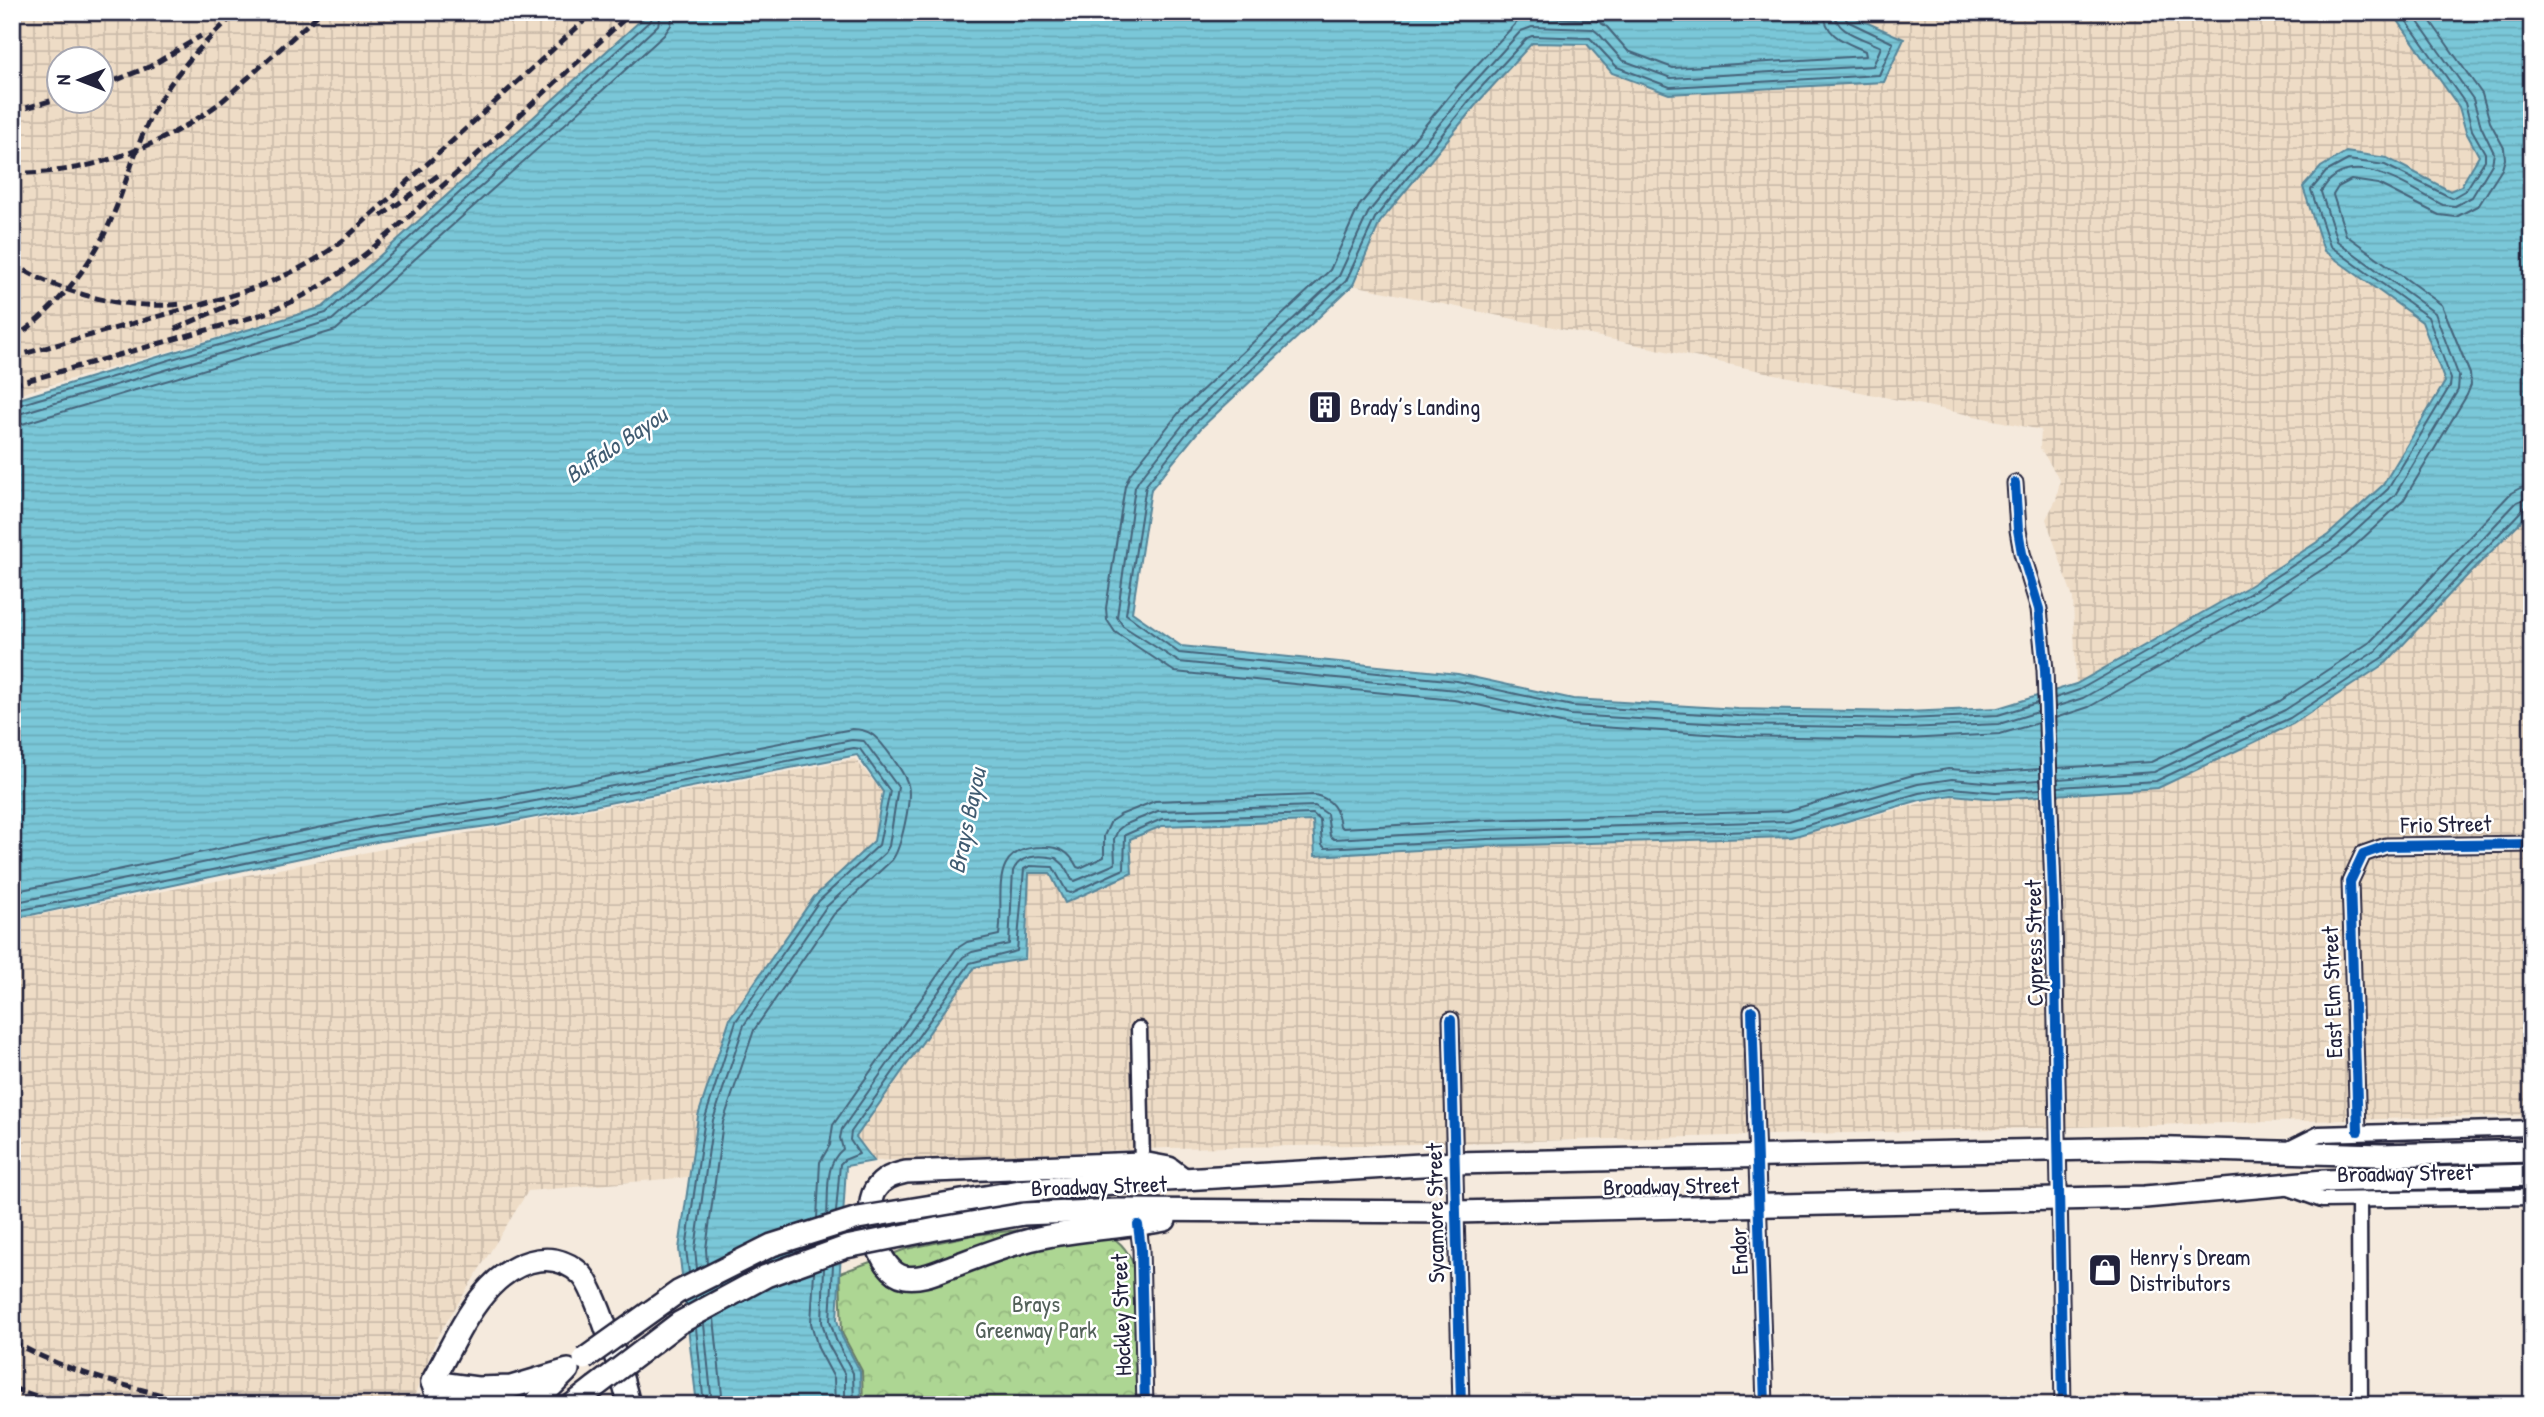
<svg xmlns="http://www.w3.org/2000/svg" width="2544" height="1417" font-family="'Patrick Hand',sans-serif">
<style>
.industrial{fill:url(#industrial-grid);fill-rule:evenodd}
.park{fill:url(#park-crowns);stroke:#687c67;stroke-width:2}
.water{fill:url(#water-rules);stroke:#578599;stroke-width:2}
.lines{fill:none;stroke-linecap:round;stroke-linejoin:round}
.shore{stroke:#45647a;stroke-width:2}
.street-casing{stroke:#22223b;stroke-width:19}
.primary-casing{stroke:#22223b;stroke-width:26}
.street{stroke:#fff;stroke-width:14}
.primary{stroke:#fff;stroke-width:21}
.rail{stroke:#22223b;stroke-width:5;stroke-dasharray:10 5;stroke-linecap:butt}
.primary-bridge-casing{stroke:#22223b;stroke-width:26;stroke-linecap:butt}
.primary-bridge{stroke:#fff;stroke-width:21}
.cycleway-casing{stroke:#fff;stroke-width:15}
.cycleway{stroke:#0057b8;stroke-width:10}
.labels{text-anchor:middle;stroke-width:5;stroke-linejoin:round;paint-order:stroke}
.poi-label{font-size:23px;fill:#22223b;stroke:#fff;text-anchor:start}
.street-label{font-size:23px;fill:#22223b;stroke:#fff}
.park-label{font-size:23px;fill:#53615a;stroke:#fff}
.water-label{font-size:24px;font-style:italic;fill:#415c72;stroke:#fff}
</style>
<defs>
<pattern id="industrial-grid" width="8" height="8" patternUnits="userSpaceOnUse" patternTransform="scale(1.75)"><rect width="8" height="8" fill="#eedcc6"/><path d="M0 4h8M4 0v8" fill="none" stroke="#ccbcab"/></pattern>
<pattern id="park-crowns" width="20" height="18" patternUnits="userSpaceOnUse" patternTransform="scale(1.75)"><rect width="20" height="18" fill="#add693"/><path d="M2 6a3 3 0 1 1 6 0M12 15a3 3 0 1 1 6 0" fill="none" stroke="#95b780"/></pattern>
<pattern id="water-rules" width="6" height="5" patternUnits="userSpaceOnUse" patternTransform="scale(1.75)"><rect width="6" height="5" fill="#7ac7d8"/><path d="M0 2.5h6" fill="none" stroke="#69abba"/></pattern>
</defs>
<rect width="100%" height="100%" fill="#f5eadd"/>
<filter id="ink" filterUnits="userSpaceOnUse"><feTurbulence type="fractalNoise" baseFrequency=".0143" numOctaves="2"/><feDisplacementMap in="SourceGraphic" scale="14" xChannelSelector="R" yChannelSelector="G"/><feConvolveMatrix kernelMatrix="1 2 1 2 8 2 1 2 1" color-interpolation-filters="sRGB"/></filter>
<g filter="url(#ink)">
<g class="industrial">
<path d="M12,12H650L323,307L12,396ZM60,60H102V102H60Z"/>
<path d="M1843,12H2392L2459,107L2466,132L2479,156L2461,186L2450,191L2387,158L2324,251L2422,322L2445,382L2383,485L2328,535L2246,588L2076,684L2073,598L2046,519L2056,500L2060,480L2040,448L2041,430L1353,285L1380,222L1479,101L1532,43L1587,44L1612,73L1669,94L1884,82L1904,39Z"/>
<path d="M2532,510V1115L1422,1144L1168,1148L874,1161L856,1137L975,967L1024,958L1029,873H1050L1065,903L1130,839L1162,826L1313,821L1316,856L1488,846L1792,837L1952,795L1996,799L2459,584Z"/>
<path d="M855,759L882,791L880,847L700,1176L528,1191L436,1339L411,1405H12V920Z"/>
</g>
<path class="park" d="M1047,1227C1084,1227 1119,1225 1134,1266L1137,1405H863L862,1371L842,1333L840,1273L906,1249L973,1235Z"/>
<path class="water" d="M650,12H1843L1904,39L1884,82L1669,94L1612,73L1587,44L1532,43L1479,101L1380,222L1353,285L1201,428L1151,489L1132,612L1181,646L1458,674L1573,699L1738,709L1906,712L1998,708L2076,684L2246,588L2328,535L2383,485L2445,382L2422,322L2324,251L2303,187L2321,167L2346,152L2387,158L2450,191L2461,186L2479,156L2466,132L2459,107L2392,12H2532V510L2459,584L2387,662L2293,724L2158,788L1996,799L1952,795L1920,800L1792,837L1488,846L1315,856L1313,821L1162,826L1130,839L1132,873L1065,903L1050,873H1029L1025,959L975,967L856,1137L874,1161L846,1166L837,1320L842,1337L860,1371L861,1405H697L679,1249L698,1116L730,1018L814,897L874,841L883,792L857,755L495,825L381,841L12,919V401L323,307Z"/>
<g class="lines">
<g class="shore">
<path d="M1824,12C1825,37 1846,42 1865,51L1866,56L1673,68L1628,51L1607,27L1596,20L1532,17L1519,20L1459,84L1359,206L1330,270L1181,410L1130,474L1125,486L1106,608L1107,620L1115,632L1175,672L1454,700L1570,725L1737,736L1907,739L2000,734L2038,723"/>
<path d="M1834,12C1836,34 1865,38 1881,47L1873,66L1671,78L1622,60L1599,34L1593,29L1532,27L1521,31L1467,90L1368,213L1339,276L1189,417L1139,480L1135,487L1117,617L1123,626L1179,662L1456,690L1571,715L1738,725L1906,728L1999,724L2038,712"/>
<path d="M1843,12L1847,21L1893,43L1879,75L1670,87L1617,67L1590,38L1532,36L1527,38L1473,96L1375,218L1346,281L1195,423L1146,485L1126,614L1179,653L1457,681L1572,706L1738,716L1906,719L1998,715L2037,703"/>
<path d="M12,407L326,313L651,20L654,12"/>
<path d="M12,416L332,320L604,76L658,25L662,12"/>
<path d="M12,427L336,330L664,35L671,25L673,12"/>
<path d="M2055,698L2079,690L2249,594L2332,540L2388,489L2450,386L2451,379L2428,317L2330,246L2311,190L2326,172L2348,160L2385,165L2452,198L2466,190L2485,160V153L2472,130L2465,103L2400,12"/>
<path d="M2055,707L2083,698L2254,601L2338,547L2395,495L2458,390L2459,377L2435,313L2337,241L2321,192C2348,143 2409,188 2443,205L2455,206L2472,197L2492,164L2494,153L2481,126L2473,99L2411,12"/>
<path d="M2055,718L2089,707L2259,610L2345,555L2403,501L2467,395L2471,385L2470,374L2442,305L2346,235L2333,195L2338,187L2351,180L2378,184L2439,215L2456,217L2479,205L2502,169L2505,159L2504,148L2490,122L2482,94L2424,12"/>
<path d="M2057,768L2151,762L2280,701L2370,642L2511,493L2520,488L2532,486"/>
<path d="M2058,779L2154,772L2285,710L2377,650L2517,502L2532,496"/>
<path d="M2058,787L2156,781L2290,718L2383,657L2524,508L2532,505"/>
<path d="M12,892L375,816L491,799L852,729C860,729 866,730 873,735C882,742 905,773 908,785C912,799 901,849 892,860L834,914L754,1030L723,1122L706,1249L707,1264"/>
<path d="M12,903L378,826L493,809L852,740L864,741L898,787L889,846L885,853L826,907L744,1025L713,1120L695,1249L697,1269"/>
<path d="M12,912L379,835L494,818L854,748L860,749L890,791L879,845L819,901L736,1021L705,1118L686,1249L689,1273"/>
<path d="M836,1212L840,1164L844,1160L859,1154L850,1140L851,1132L970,963L1017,951L1024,869L1030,866L1053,867L1067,892L1071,893L1124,869L1125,835L1162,819L1313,814L1320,820L1322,845L1325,848L1488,839L1790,830L1919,793L1952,788L1996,792L2041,789"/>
<path d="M827,1215C829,1191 824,1164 843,1149L840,1138L842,1129L963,957L972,952L1009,944L1013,871C1020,854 1040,855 1056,858L1064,865L1072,880L1075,881L1115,864L1114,839L1118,830L1124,825L1158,811L1315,806L1327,814L1330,836L1334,839L1487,830L1789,821L1918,784L1952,779L1996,783L2040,780"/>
<path d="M817,1218L820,1162L830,1145L833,1125L956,949L967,942L999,935C1005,896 986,848 1042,847C1059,846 1069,851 1077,867L1080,868L1104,857V836L1111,821L1120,815L1155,801L1315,795C1332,799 1338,809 1340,826L1343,828L1487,820L1787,811L1913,775L1948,769L1996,772L2040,769"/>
<path d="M833,1265L830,1321L836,1340L853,1373L854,1405"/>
<path d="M824,1268L822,1322L828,1344L845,1375V1405"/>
<path d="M814,1272L811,1323L818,1348L834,1378L835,1405"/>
<path d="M714,1318L723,1405"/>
<path d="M704,1324L712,1405"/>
<path d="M696,1328L704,1405"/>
</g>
<g class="street-casing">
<g id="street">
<path d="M2015,483L2018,530L2022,553L2039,609L2045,670L2054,918L2063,1405"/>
<path d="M1752,1011L1765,1405"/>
<path d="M1451,1020L1461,1405"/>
<path d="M1139,1029L1142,1163"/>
<path d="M2358,1131L2350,882L2363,854L2386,846L2532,844"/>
<path d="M2285,1151L2319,1134L2532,1128"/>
<path d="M2289,1188L2322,1200L2532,1197"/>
<path d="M2359,1200L2360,1405"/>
<path d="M1138,1225L1141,1249L1145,1405"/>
</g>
</g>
<g class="primary-casing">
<g id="primary">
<path d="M932,1206L1020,1191L1099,1184L1455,1163L2141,1148L2381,1155L2532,1151"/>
<path d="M1165,1220C1123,1228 1080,1229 1038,1238C1010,1244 983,1255 956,1265C940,1270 923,1280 905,1277C878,1273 862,1210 875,1190C883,1178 893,1175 906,1172L1142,1163L1169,1168L1181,1177"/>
<path d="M936,1229L1024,1214L1118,1210L1456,1212L2145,1197L2324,1181L2532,1175"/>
<path d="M432,1382L477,1388L511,1387L568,1370"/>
<path d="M440,1405L432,1382C447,1355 464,1317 484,1294C508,1265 549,1244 581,1274C596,1288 624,1382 629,1405"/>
<path d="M533,1405L566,1372"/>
<path d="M572,1405L595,1387"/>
</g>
</g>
<use href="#street" class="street"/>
<use href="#primary" class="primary"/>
<g class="rail">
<path d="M102,86L151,66L201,36"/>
<path d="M12,112L60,98"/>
<path d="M12,173C86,175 157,149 217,105C228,97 238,86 249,77C273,55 297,34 321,12"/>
<path d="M381,216L440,174"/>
<path d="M12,263C62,294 123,310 181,304"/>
<path d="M175,329L238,301"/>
<path d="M12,340C59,307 95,262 116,208C128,177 137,144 152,114C173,73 204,43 237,12"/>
<path d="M12,357C64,343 115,328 167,314C231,296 294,281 347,237L594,12"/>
<path d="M12,385L260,315C340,287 396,227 458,172C516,119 574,65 632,12"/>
<path d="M12,1341C70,1375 137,1388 201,1405"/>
<path d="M12,1388L64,1405"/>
</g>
<g class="primary-bridge-casing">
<g id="primary-bridge">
<path d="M584,1359L678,1292L772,1245L858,1218L932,1206"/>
<path d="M595,1387L679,1323L766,1276L846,1247L936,1229"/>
</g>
</g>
<use href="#primary-bridge" class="primary-bridge"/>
<g class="cycleway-casing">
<g id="cycleway">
<path d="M2015,483L2018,530L2022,553L2039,609L2045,670L2054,918L2063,1405"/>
<path d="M1752,1011L1765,1405"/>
<path d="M1451,1020L1461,1405"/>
<path d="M2358,1131L2350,882L2363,854L2386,846L2532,844"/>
<path d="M1138,1225L1141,1249L1145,1405"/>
</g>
</g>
<use href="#cycleway" class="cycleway"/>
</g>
</g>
<defs>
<g id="building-square" transform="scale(1.75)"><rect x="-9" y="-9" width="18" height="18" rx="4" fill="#22223b" stroke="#fff"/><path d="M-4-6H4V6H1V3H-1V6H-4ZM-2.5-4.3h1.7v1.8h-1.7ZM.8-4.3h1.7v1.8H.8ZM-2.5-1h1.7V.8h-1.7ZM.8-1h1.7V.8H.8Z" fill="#fff"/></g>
<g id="shop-square" transform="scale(1.75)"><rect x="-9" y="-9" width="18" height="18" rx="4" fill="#22223b" stroke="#fff"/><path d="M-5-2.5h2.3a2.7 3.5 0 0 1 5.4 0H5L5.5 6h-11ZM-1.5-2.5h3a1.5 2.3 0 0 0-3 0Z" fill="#fff"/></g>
</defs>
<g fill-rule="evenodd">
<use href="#building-square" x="1325" y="407"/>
<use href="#shop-square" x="2105" y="1270"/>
</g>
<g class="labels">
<g class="poi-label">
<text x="1350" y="415">Brady’s Landing</text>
<text x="2130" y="1265">Henry's Dream<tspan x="2130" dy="26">Distributors</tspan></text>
</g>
<g class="street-label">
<text transform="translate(2446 824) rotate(-1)" y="8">Frio Street</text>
<text transform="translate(2034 943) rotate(-91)" y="8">Cypress Street</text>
<text transform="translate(2332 992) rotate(-92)" y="8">East Elm Street</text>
<text transform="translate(2405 1173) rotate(-1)" y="8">Broadway Street</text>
<text transform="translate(1099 1186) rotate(-2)" y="8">Broadway Street</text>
<text transform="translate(1671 1186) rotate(-1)" y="8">Broadway Street</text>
<text transform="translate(1435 1213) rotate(-91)" y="8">Sycamore Street</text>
<text transform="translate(1739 1251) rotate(-92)" y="8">Endor</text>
<text transform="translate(1121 1315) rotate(-92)" y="8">Hockley Street</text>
</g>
<g class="park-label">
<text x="1036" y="1312">Brays<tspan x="1036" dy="26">Greenway Park</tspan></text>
</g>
<g class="water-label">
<text transform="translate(616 445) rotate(-34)" y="8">Buffalo Bayou</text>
<text transform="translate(967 821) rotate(-78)" y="8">Brays Bayou</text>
</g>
</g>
<rect width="2544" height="1417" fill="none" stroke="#fff" stroke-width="42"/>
<rect x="21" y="21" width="2502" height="1375" fill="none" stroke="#22223b" stroke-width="2.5" filter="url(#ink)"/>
<g transform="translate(80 80) rotate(270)"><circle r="33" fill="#ffffff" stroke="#a7a7b1" stroke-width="2"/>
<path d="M0-5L12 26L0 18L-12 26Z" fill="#22223b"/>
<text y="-10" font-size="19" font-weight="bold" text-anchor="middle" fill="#22223b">N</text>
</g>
</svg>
